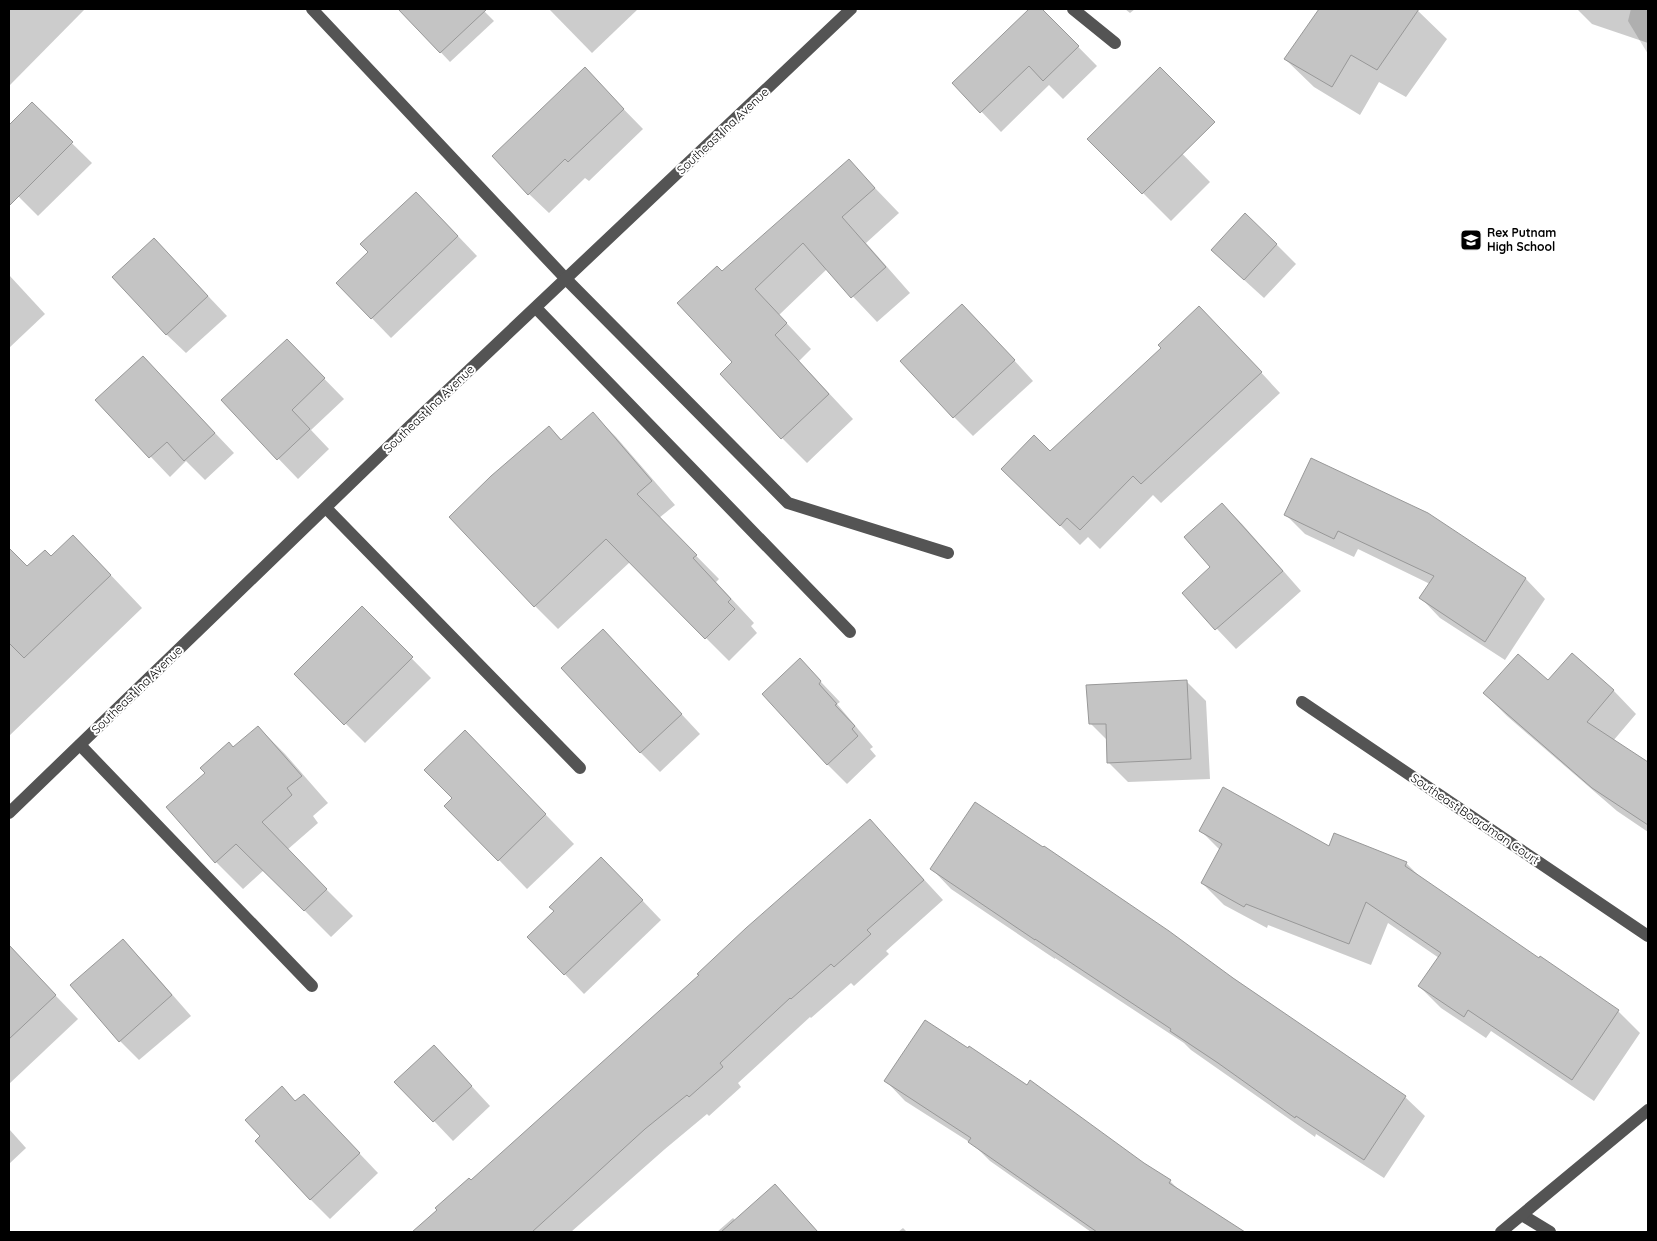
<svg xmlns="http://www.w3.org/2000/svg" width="1657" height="1241" font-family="Quicksand,sans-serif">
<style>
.green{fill:#dbdbdb}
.shadow{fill:#0003}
.building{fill:#c4c4c4;stroke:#989898}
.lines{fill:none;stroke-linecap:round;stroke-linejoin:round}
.minor{stroke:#545454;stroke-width:12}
.labels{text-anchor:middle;stroke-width:4;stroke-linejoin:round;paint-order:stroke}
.street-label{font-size:12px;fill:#000;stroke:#fff}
.poi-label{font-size:12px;font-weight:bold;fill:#000;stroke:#fff;text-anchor:start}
</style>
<rect width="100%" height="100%" fill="#fff"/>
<path class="green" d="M1631,9H1648V54L1628,21Z"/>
<g class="shadow">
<path d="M9,9H85L9,86Z"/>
<path d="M400,9H482L494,21L450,62Z"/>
<path d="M549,9H638L592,53Z"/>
<path d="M1031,9H1041L1097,66L1063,99L1049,85L1001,132L954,83Z"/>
<path d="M1125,9H1135L1130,13Z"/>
<path d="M1321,9H1416L1447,39L1406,97L1379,82L1360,115L1314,87L1285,59Z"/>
<path d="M1577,9H1648V43L1592,24Z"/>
<path d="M604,89L643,129L589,181L585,178L549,213L529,194Z"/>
<path d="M32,104L92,163L38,216L9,187V127Z"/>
<path d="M1157,128L1210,182L1171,221L1089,139Z"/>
<path d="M849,161L899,213L866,243L910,293L877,322L827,269L779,315L811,349L799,361L853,419L807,463L782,438L734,362L723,273Z"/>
<path d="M436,213L477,256L391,338L338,283Z"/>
<path d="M154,239L227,316L186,353L166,334Z"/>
<path d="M1276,244L1296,264L1264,298L1232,269Z"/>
<path d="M9,275L45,314L9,348Z"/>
<path d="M982,325L1033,381L973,436L954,417Z"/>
<path d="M1219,327L1280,393L1161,503L1153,495L1100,549L1088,537L1080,545L1003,469L1050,453Z"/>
<path d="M143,357L234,453L205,480L186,461L170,477L97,400Z"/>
<path d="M306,360L344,399L311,430L329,449L298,479L223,401Z"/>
<path d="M593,414L616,437L675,505L659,518L719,579L716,582L754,623L751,626L757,633L729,661L630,562L558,629L535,606L549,428L562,440Z"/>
<path d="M1222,504L1242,524L1301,591L1236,649L1183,593L1212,567Z"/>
<path d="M1285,514H1427L1526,579L1545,599L1505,660L1440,618L1421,598L1430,584L1358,549L1354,557L1305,534Z"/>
<path d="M51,557L105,569L142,608L9,736V572L20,561L27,568Z"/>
<path d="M362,608L431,678L365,743L296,674Z"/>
<path d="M622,650L700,734L660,772L640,752Z"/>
<path d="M1572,655L1614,691L1636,714L1613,741L1648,763V832L1617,811L1507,716L1484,693L1548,682Z"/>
<path d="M800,660L840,702L837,704L873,747L870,749L876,756L847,784L827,764Z"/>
<path d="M1186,681L1206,701L1210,779L1128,782L1109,763L1108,741L1090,723Z"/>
<path d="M258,727L285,754L328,803L313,816L318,823L287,850L353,916L331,937L264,870L243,889L216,862L168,807Z"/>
<path d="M493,760L574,844L527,889L499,860Z"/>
<path d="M870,821L943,900L886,951L889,954L854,986L851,983L811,1018L810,1017L738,1083L741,1087L709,1116L707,1114L665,1149L571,1232H414Z"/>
<path d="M1201,831L1329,848L1406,863L1422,879L1539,960L1618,1011L1640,1033L1594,1101L1491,1031L1486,1038L1441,1008L1419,986L1439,958L1388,923L1371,965L1268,925L1267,928L1224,905L1202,883L1220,850Z"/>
<path d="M1043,849L1405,1097L1425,1116L1384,1178L1316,1134L1315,1137L1191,1050L1184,1043L1055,958V959L951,889L932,869Z"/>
<path d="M621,878L661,920L584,994L529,937L555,912Z"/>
<path d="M123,940L142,960L191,1016L139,1060L120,1041Z"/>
<path d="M12,950L78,1019L9,1084V953Z"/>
<path d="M968,1049L1170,1181L1182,1193L1240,1232H1091L990,1161L974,1145L905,1101L886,1081Z"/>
<path d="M453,1066L490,1106L453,1141L434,1121Z"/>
<path d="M304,1095L378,1173L330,1219L310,1199L296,1102Z"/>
<path d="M9,1129L26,1148L9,1164Z"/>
<path d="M775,1186L818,1232H717L733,1218L736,1221Z"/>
<path d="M903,1228L907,1232H898Z"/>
</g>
<g class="building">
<path d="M398,9H487L440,53Z"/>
<path d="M1029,9H1042L1079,46L1043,81L1029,66L980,113L952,83Z"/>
<path d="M1319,9H1419L1377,70L1351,55L1332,87L1284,59Z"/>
<path d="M585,67L624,109L568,162L565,159L528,195L492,156Z"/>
<path d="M1160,67L1215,122L1142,194L1087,139Z"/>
<path d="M32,102L73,142L9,206V125Z"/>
<path d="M849,159L875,188L842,217L886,267L851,298L803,243L755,289L787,323L775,335L829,394L781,439L720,374L732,362L677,303L717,266L722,271Z"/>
<path d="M416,192L458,236L371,319L336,283L368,252L360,244Z"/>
<path d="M1245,213L1277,244L1244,280L1211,250Z"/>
<path d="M154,238L208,296L166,335L112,277Z"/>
<path d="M962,304L1015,360L953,418L900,361Z"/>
<path d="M1199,306L1262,372L1141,484L1133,476L1080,530L1067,518L1060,526L1001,469L1034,435L1050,451L1161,348L1158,345Z"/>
<path d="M287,339L325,378L292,410L310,429L277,460L221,400Z"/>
<path d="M143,356L215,433L184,461L167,442L149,458L95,400Z"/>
<path d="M593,412L652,481L637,494L697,555L693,558L731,599L728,602L735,609L705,639L606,539L534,607L449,517L491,476L549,426L561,440Z"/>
<path d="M1311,458L1428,513L1526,578L1485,642L1419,598L1434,576L1338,531L1334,539L1284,515Z"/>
<path d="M1222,503L1283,571L1215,630L1182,593L1210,567L1184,537Z"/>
<path d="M73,535L111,575L24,658L9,643V548L27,566L45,550L51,556Z"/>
<path d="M362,606L413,657L344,725L294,674Z"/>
<path d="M603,629L682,714L640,753L561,668Z"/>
<path d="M1572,653L1614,690L1587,722L1648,762V825L1592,788L1483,693L1518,654L1548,680Z"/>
<path d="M800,658L821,681L819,684L837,704L835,705L855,726L852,729L858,736L827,765L762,694Z"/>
<path d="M1187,680L1191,759L1107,763L1106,724H1089L1086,685Z"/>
<path d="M258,726L302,776L287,788L292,795L262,822L327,889L304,911L236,844L215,863L166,807L205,773L200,768L229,742L233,747Z"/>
<path d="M465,730L546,814L498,861L444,806L452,798L424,770Z"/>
<path d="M1223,787L1329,846L1334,833L1407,862L1405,866L1539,958L1540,956L1619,1010L1572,1080L1468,1010L1464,1017L1418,986L1441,953L1366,902L1349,944L1246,904L1244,907L1201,883L1222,844L1199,831Z"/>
<path d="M975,802L1043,847L1044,846L1169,931L1233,978L1406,1096L1364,1160L1296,1116L1295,1118L1218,1063L1170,1031L1171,1029L1035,939V940L930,869Z"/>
<path d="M870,819L924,880L867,930L871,934L834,967L831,964L791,999L790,998L720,1063L723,1067L689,1097L687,1095L645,1129L532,1232H412L437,1210L435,1208L469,1178L471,1180L699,975L697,974L746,928Z"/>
<path d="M601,857L643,900L564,975L527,937L554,911L549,907Z"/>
<path d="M123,939L172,995L119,1042L70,985Z"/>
<path d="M9,945L56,995L9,1039Z"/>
<path d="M925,1020L968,1048L969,1046L1027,1085L1030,1080L1144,1163L1171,1180L1169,1183L1245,1232H1097L968,1142L971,1138L884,1081Z"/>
<path d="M434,1045L472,1086L433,1122L394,1082Z"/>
<path d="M282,1086L295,1101L304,1094L360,1153L310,1200L255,1141L260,1136L245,1120Z"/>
<path d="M775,1184L818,1232H721Z"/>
</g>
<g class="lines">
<g class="minor">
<path d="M312,9L566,279L788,503L948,553"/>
<path d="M1073,9L1115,43"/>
<path d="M536,308L850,632"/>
<path d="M326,508L580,768"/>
<path d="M1302,702L1648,936"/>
<path d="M80,745L312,986"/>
<path d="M9,813L410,426L851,9"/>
<path d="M1522,1215L1550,1232"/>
<path d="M1501,1232L1648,1110"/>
</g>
</g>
<defs>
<g id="school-square" transform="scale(1.125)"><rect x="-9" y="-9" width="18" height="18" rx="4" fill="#000" stroke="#fff"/><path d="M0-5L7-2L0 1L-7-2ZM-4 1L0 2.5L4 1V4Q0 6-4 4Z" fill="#fff"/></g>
</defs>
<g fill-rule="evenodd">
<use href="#school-square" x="1471" y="240"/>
</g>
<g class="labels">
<g class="street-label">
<text transform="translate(723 131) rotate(-43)" y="4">Southeast Ina Avenue</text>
<text transform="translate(429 409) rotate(-44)" y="4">Southeast Ina Avenue</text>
<text transform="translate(137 690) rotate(-44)" y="4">Southeast Ina Avenue</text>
<text transform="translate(1475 819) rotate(34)" y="4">Southeast Boardman Court</text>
</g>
<g class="poi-label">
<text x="1487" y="237">Rex Putnam<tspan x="1487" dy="14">High School</tspan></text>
</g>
</g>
<rect width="1657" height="1241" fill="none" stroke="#000000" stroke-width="20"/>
</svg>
